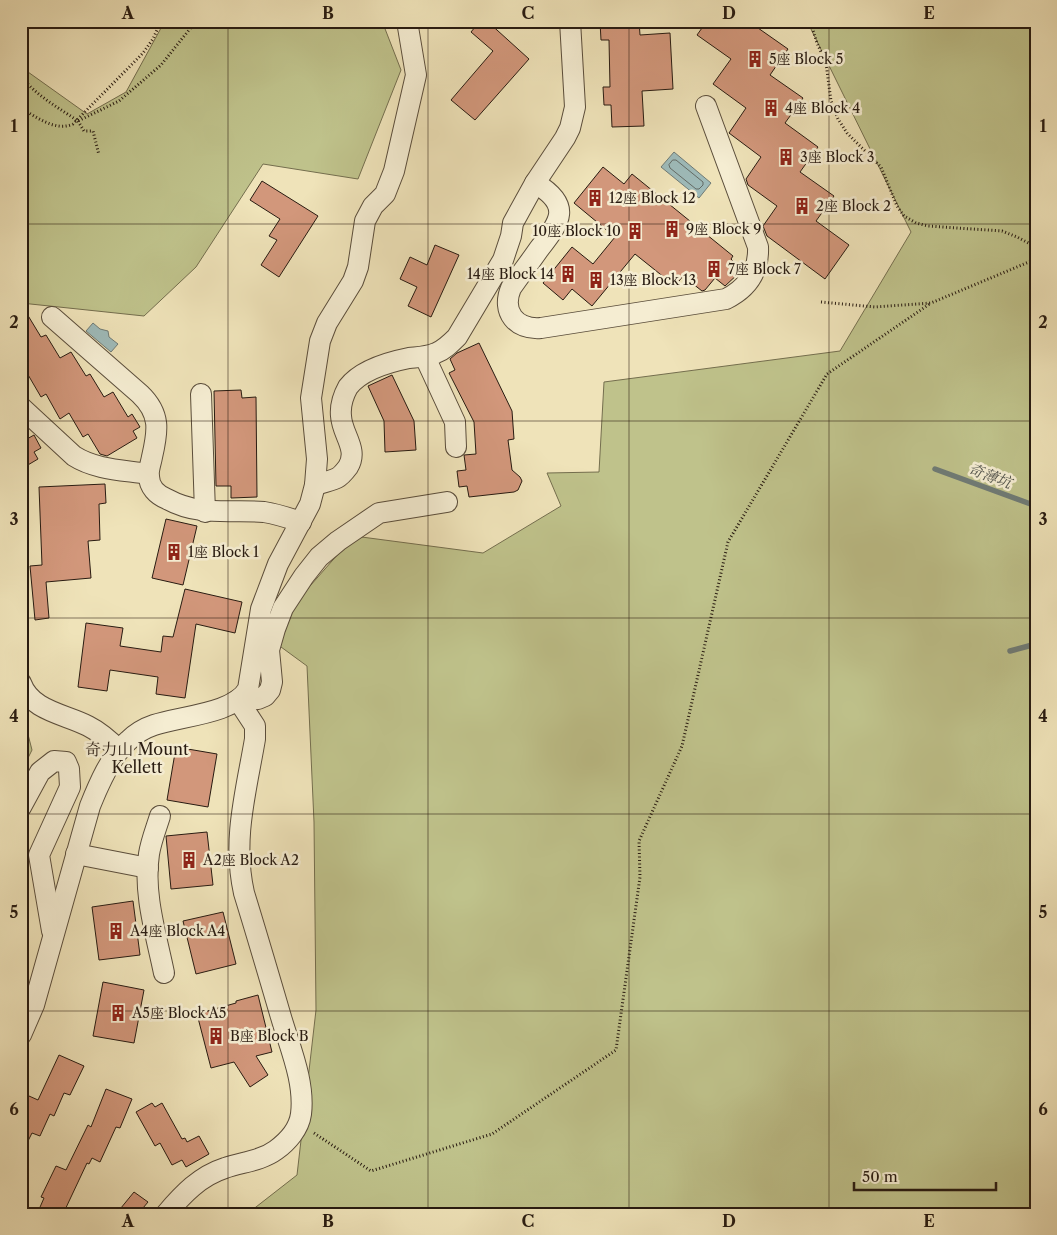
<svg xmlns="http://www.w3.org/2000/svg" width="1057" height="1235" font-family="'Libre Caslon Text','Noto Serif TC',serif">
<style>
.green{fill:#bfc28b;stroke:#746e4e}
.water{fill:#9ebbba;stroke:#6f7b76}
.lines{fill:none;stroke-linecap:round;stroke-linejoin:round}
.shore{stroke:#636b66;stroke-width:1}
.stream{stroke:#6f7b76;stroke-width:5.5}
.building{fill:#d2977b;stroke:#281b11}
.minor-casing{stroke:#5a4d3b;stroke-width:22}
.path{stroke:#281b11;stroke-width:3;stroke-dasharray:1 2.5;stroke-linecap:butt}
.minor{stroke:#f5edd2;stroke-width:20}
.grid{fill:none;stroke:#281b11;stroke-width:1;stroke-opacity:0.55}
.labels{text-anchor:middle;stroke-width:5;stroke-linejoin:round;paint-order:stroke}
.poi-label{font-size:14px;fill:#281b11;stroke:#f5edd2;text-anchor:start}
.water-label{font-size:15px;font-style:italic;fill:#51534c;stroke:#f5edd2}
.quarter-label{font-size:16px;fill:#281b11;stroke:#f5edd2}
.neatline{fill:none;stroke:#281b11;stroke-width:2}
.grid-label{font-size:16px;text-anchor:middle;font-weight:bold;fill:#281b11}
</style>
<rect width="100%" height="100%" fill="#efe3b9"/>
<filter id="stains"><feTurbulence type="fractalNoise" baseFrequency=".004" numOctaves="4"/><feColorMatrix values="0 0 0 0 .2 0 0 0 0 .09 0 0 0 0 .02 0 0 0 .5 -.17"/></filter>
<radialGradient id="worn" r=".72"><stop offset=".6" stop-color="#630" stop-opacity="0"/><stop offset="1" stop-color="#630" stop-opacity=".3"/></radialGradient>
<g class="green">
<path d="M156,21H382L401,70L358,179L263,164L196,267L144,316L21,303V67L87,114L126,92L161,28Z"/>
<path d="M807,21H1036V1214H247L297,1175L316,1010L314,822L307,666L266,636L354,536L483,553L561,506L547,473L599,472L604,382L840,351L911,232Z"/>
<path d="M21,707L32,750L21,772Z"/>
</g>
<g class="water">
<path d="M674,152L711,183L699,198L661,167Z"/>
<path d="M93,323L100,329L108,331L109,337L118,344L111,352L86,331Z"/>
</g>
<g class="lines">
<path class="shore" d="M673,160H676L703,182V185L699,189H696L670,168L669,165Z"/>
<g class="stream">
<path d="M935,469L1036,506"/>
<path d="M1010,651L1036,644"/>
</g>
</g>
<g class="building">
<path d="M480,21H487L529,59L475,120L451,100L493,51L471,32Z"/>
<path d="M608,21H639L640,35L670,33L673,89L642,91L644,126L612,127L611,105H604L603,87H610L609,40H601L600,22Z"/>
<path d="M707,21H748L788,49L770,75L803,98L785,123L818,147L800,172L834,196L816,221L849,245L825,279L767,236L763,226L777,206L748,185L746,179L761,157L729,133L746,108L713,84L731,59L697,35Z"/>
<path d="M603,167L624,184L632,174L733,256L731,259L738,266L739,273L725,286L715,278L705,290L702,291L683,276L675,286L635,254L592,306L572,289L563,300L543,283L572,247L593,264L615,237L574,203Z"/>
<path d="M262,181L318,216L279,277L261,265L277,240L269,236L280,219L250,200Z"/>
<path d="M435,245L459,255L431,317L408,306L417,287L400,279L410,257L427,265Z"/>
<path d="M21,304L41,337L46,335L60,358L71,352L86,376L90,374L104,397L113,392L128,417L132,414L140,427L133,431L137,438L107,456L100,454L88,434L83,437L69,413L60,419L46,394L41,397L27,373L21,376Z"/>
<path d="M479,343L512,411L514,439L508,440L512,470L520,477L522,481L518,490L514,492L469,497L467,486L459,487L457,471L466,470L464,455L476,454L474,422L449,373L455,370L450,359L457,353Z"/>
<path d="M392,375L414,421L416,450L385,452L384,421L368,386Z"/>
<path d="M241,390L242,398L256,397L257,497L231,498V486H216L214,391Z"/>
<path d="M21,428L27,439L34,435L41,448L34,452L38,459L21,469Z"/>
<path d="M105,484L106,503L99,504L100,540L88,541L91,578L46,582L49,618L35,620L30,566L42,565L39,487Z"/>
<path d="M166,519L197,526L183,585L152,578Z"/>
<path d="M185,589L242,602L235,633L196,624L185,698L156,694L158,677L110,670L107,691L78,687L86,623L123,628L120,646L161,652L163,636L173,637Z"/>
<path d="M176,747L217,754L208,807L167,800Z"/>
<path d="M207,832L213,885L171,889L166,836Z"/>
<path d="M133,901L140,955L99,960L92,907Z"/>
<path d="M223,912L236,964L196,974L183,921Z"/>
<path d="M103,982L144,990L134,1043L93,1036Z"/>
<path d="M258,995L272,1052L256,1056L268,1075L250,1087L234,1062L211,1068L197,1014L236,1003V1001Z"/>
<path d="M59,1055L84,1066L70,1095L64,1093L54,1116L50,1114L40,1136L32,1133L21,1155V1111L29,1096L38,1100Z"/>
<path d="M106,1089L132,1099L120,1128L116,1127L100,1162L92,1158L89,1164L87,1163L63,1214H37L44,1198L41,1197L56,1166L66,1170L88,1125L91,1127Z"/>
<path d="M152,1103L155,1107L162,1103L182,1139L185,1138L187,1142L199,1136L209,1154L186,1167L182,1160L172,1165L160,1143L155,1146L136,1112Z"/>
<path d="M134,1192L148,1202L138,1214H116Z"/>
</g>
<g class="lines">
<g class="minor-casing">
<g id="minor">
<path d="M535,183C572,205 561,221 539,249C530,262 520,275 511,288C501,312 516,330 541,328L726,299C748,288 759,271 758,247L706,106"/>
<path d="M52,317L140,394C161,414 158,431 152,457C151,463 148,470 149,476C149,487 157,495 167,499C200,517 229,509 264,512C277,514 289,518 301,522"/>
<path d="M425,357L455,422L456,447"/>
<path d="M201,394L205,512"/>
<path d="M21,407L74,456C96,470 124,470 148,474"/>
<path d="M315,485C322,483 330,481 337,478C341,476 345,471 348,467C359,449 342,435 341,416C340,406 343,396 348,387C361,370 389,362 409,358C418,357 427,357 436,353C444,350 450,344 457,337L503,260L511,236L513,223L535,183L565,138L570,128L575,107L570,21"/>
<path d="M21,683C31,711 65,714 88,726C100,732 110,741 119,750"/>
<path d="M238,700L258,699L265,696L270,690L272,682L269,650L275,629L283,608L304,576L319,557L338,541L379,513L447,502"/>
<path d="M21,807L40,772L54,761L66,762L69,769L70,787L39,855L52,931"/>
<path d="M160,816C156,829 151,841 149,854C143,893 156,934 164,973"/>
<path d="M76,854L148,868"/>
<path d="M21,1035L34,1005L90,806C98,786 111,755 128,741C135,734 145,728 154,725C180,716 234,714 248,689L261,609L278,564L310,504L315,485L317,459L311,398L320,341L327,323L353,281L358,267L365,221L373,206L385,194L394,171L416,75L407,21"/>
<path d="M166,1214C183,1194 200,1176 225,1168C242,1162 261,1161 276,1150C287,1142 299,1129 301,1114C305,1082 290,1048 281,1017C269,976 257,935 244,893C232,840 246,792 255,739V726L238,700"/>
</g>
</g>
<g class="path">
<path d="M810,21L817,43L826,63L831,101L838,119L847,133L881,167L897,206L904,216L916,223L928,226L1002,231L1017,237L1036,247"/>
<path d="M21,76C35,95 59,108 78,121L119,101L161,65L193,25L194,21"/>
<path d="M21,108C36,117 56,132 73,124L143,53L153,39L161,21"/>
<path d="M78,121L84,131H93L99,155"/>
<path d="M821,302L875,307L931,303L1036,259"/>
<path d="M314,1133L371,1171L492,1134L616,1050L640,877L639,841L682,746L728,542L827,374L931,303"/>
</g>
<use href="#minor" class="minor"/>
</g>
<path class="grid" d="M228,21V1214M428,21V1214M629,21V1214M829,21V1214M21,224H1036M21,421H1036M21,618H1036M21,814H1036M21,1011H1036"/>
<defs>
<g id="building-bare" transform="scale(1.35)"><path d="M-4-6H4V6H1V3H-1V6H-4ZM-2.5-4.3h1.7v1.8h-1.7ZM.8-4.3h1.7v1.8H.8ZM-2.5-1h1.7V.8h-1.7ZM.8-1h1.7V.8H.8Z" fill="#8f2418" stroke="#f5edd2" stroke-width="2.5" paint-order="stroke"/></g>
</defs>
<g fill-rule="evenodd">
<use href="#building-bare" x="755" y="59"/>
<use href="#building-bare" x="771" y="108"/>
<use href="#building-bare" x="786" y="157"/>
<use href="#building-bare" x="595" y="198"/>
<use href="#building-bare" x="802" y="206"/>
<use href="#building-bare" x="672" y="229"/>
<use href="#building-bare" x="635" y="231"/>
<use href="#building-bare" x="714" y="269"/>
<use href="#building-bare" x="568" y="274"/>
<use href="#building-bare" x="596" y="280"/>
<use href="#building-bare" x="174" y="552"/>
<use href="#building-bare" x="189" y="860"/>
<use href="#building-bare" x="116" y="931"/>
<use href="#building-bare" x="118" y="1013"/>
<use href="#building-bare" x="216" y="1036"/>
</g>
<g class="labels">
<g class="poi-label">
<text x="769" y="64">5座 Block 5</text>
<text x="785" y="113">4座 Block 4</text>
<text x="800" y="162">3座 Block 3</text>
<text x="609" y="203">12座 Block 12</text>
<text x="816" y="211">2座 Block 2</text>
<text x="686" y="234">9座 Block 9</text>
<text x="621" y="236" text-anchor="end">10座 Block 10</text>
<text x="728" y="274">7座 Block 7</text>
<text x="554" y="279" text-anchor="end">14座 Block 14</text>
<text x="610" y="285">13座 Block 13</text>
<text x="188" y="557">1座 Block 1</text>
<text x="203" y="865">A2座 Block A2</text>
<text x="130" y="936">A4座 Block A4</text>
<text x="132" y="1018">A5座 Block A5</text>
<text x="230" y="1041">B座 Block B</text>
</g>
<g class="water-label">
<text transform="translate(990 476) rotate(20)" y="5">奇薄坑</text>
</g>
<g class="quarter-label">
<text x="137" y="755">奇力山 Mount<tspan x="137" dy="18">Kellett</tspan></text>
</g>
</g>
<rect width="1057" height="1235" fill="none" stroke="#efe3b9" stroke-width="55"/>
<path d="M854 1182v8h142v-8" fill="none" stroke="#281b11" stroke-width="2.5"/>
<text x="862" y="1182" font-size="15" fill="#281b11" stroke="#f5edd2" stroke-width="4" paint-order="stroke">50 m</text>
<rect x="28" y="28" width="1002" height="1180" class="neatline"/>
<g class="grid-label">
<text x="128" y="19">A</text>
<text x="328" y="19">B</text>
<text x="528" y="19">C</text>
<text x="729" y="19">D</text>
<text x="929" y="19">E</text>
<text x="14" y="132">1</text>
<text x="1043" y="132">1</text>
<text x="14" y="328">2</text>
<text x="1043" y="328">2</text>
<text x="14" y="525">3</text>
<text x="1043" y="525">3</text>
<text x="14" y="722">4</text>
<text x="1043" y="722">4</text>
<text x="14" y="918">5</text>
<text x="1043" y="918">5</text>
<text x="14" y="1115">6</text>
<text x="1043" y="1115">6</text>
<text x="128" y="1227">A</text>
<text x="328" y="1227">B</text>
<text x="528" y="1227">C</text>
<text x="729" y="1227">D</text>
<text x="929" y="1227">E</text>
</g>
<rect width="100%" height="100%" filter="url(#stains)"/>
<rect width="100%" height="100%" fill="url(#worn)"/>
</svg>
